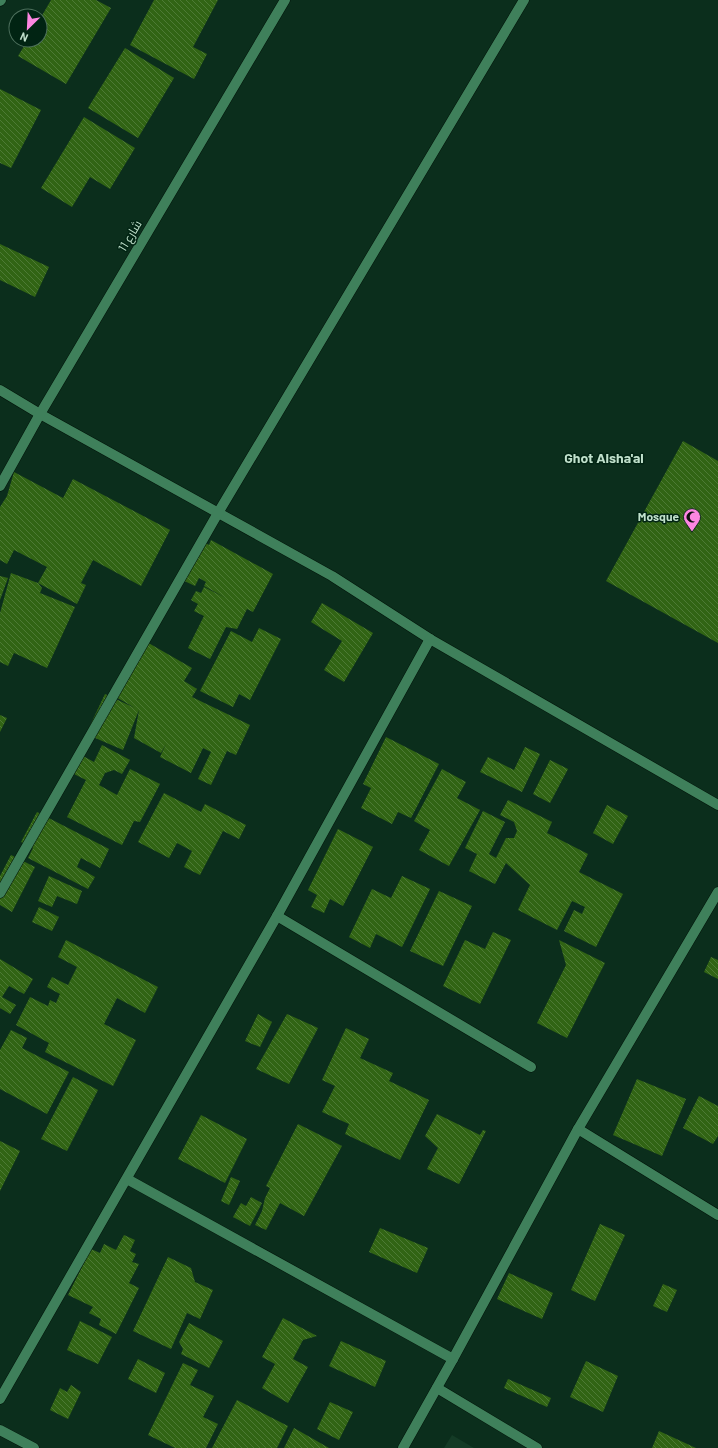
<svg xmlns="http://www.w3.org/2000/svg" width="718" height="1448" font-family="Barlow,Cairo,sans-serif">
<style>
.built{fill:#143b26}
.building{fill:url(#building-back-hatch)}
.lines{fill:none;stroke-linecap:round;stroke-linejoin:round}
.minor-casing{stroke:#021409;stroke-width:11}
.minor{stroke:#3f805b;stroke-width:10}
.labels{text-anchor:middle;stroke-width:3;stroke-linejoin:round;paint-order:stroke}
.street-label{font-size:12px;fill:#c1e1cc;stroke:#012413}
.poi-label{font-size:12px;font-weight:bold;fill:#c1e1cc;stroke:#012413;text-anchor:end}
.quarter-label{font-size:14px;font-weight:bold;fill:#c1e1cc;stroke:#012413}
</style>
<defs>
<pattern id="building-back-hatch" width="6" height="6" patternUnits="userSpaceOnUse"><rect width="6" height="6" fill="#316414"/><path d="M-1 5l2 2M0 0l6 6M5-1l2 2" fill="none" stroke="#4d7a35"/></pattern>
</defs>
<rect width="100%" height="100%" fill="#0b2e1c"/>
<path class="built" d="M452,1435L474,1448H444Z"/>
<g class="building">
<path d="M51,0H96L111,8L66,84L18,56L28,40H40V19Z"/>
<path d="M154,0H218L193,47L207,54L194,79L130,45Z"/>
<path d="M125,48L174,78L138,138L88,108Z"/>
<path d="M0,89L41,110L11,168L0,163Z"/>
<path d="M84,117L135,148L110,189L90,177L72,207L41,188Z"/>
<path d="M0,244L49,267L35,297L0,280Z"/>
<path d="M683,441L718,461V643L606,581Z"/>
<path d="M14,472L63,498L51,521L73,479L170,530L141,586L93,560L81,583L86,585L77,604L38,583L42,588L40,593L75,607L47,668L14,653L8,666L0,662V613L11,573L38,583L47,567L14,550L7,564L0,560V507L7,496Z"/>
<path d="M199,539L209,545L211,540L273,574L253,612L247,609L237,629L226,627L210,659L188,648L204,616L194,611L198,604L191,600L196,591L201,593L204,587L226,598L204,586L206,582L199,578L195,586L178,578Z"/>
<path d="M0,576L8,578L0,600Z"/>
<path d="M322,603L373,633L344,682L324,670L342,641L311,622Z"/>
<path d="M259,628L281,639L250,700L239,694L233,707L200,691L231,631L252,642Z"/>
<path d="M145,641L192,668L184,681L197,689L192,697L250,725L236,755L227,751L211,785L198,779L211,752L203,748L191,773L160,757L166,744L161,753L134,738L139,710L123,750L86,734L105,694L135,708L114,696Z"/>
<path d="M0,715L7,718L0,732Z"/>
<path d="M386,737L439,764L411,818L398,812L392,824L361,808L371,788L363,784Z"/>
<path d="M102,745L130,760L122,774L114,770L105,773L99,785L117,795L130,769L160,784L140,822L134,821L122,845L67,817L86,780L74,774L83,756L94,762Z"/>
<path d="M525,747L540,754L522,792L480,772L488,757L514,770Z"/>
<path d="M550,760L568,769L550,803L533,794Z"/>
<path d="M442,769L466,782L457,798L480,810L449,866L419,850L430,830L414,821Z"/>
<path d="M164,793L201,812L205,804L246,825L239,839L223,831L200,875L184,867L192,851L177,843L169,858L138,842Z"/>
<path d="M508,800L552,822L547,833L588,854L579,872L623,894L596,947L564,931L574,910L582,914L585,907L572,901L557,930L518,910L530,885L506,863L495,884L469,871L477,854L465,848L483,811L505,822L489,854L496,858L506,838H514L517,831L514,822L500,815Z"/>
<path d="M607,805L628,816L613,844L593,833Z"/>
<path d="M37,812L109,849L100,868L81,858L77,867L95,877L88,889L28,858L33,848L21,842Z"/>
<path d="M338,829L373,847L343,906L330,899L324,913L311,907L317,895L308,890Z"/>
<path d="M11,855L35,867L12,912L0,905V876Z"/>
<path d="M49,876L82,891L77,904L57,896L52,907L38,901Z"/>
<path d="M402,876L430,889L402,947L376,934L370,948L349,937L372,889L391,898Z"/>
<path d="M439,891L472,906L443,966L410,951Z"/>
<path d="M39,907L59,917L52,931L32,922Z"/>
<path d="M493,932L511,940L480,1004L443,986L465,940L485,949Z"/>
<path d="M66,940L158,987L145,1013L117,998L104,1024L136,1040L113,1086L45,1052L49,1043L16,1025L30,997L48,1006L50,1000L56,1003L60,994L47,987L52,977L68,985L77,967L58,957Z"/>
<path d="M559,940L605,963L567,1038L537,1023L566,965Z"/>
<path d="M711,957L718,960V979L704,972Z"/>
<path d="M0,959L33,979L24,994L9,986L2,997L16,1005L10,1014L0,1008Z"/>
<path d="M258,1014L272,1022L260,1047L245,1041Z"/>
<path d="M287,1014L318,1028L289,1084L256,1069Z"/>
<path d="M346,1028L369,1039L360,1058L393,1073L389,1081L429,1100L400,1160L345,1134L349,1124L322,1112L335,1086L322,1080Z"/>
<path d="M11,1030L27,1038L22,1048L69,1072L47,1114L0,1089V1050Z"/>
<path d="M73,1077L98,1090L67,1151L41,1139Z"/>
<path d="M637,1079L686,1099L662,1156L613,1135Z"/>
<path d="M699,1096L718,1106V1136L713,1144L683,1128Z"/>
<path d="M437,1114L480,1135L483,1130L486,1131L459,1184L427,1169L438,1148L425,1136Z"/>
<path d="M201,1115L247,1139L225,1183L178,1159Z"/>
<path d="M298,1124L342,1146L304,1216L280,1203L266,1230L255,1225L262,1211L265,1198L270,1188L266,1186Z"/>
<path d="M0,1141L20,1151L0,1191Z"/>
<path d="M231,1177L240,1181L229,1205L221,1201Z"/>
<path d="M251,1197L262,1203L250,1226L233,1217L241,1203L246,1206Z"/>
<path d="M600,1224L625,1235L595,1301L571,1290Z"/>
<path d="M380,1228L428,1248L417,1273L369,1252Z"/>
<path d="M124,1235L135,1240L130,1251L136,1254L132,1262L139,1264L129,1283L139,1288L116,1334L99,1325L101,1319L89,1313L93,1307L68,1295L91,1249L100,1253L104,1244L116,1250Z"/>
<path d="M168,1257L191,1268L195,1282L213,1290L200,1319L187,1313L171,1349L133,1331Z"/>
<path d="M509,1273L553,1293L542,1319L497,1299Z"/>
<path d="M663,1284L677,1290L667,1312L653,1306Z"/>
<path d="M283,1318L317,1336L303,1340L293,1359L308,1367L288,1403L262,1388L275,1364L262,1357Z"/>
<path d="M80,1321L112,1337L98,1364L67,1350Z"/>
<path d="M189,1323L223,1341L209,1368L181,1354L183,1349L179,1342Z"/>
<path d="M341,1341L386,1361L375,1387L329,1366Z"/>
<path d="M138,1359L165,1373L156,1393L128,1379Z"/>
<path d="M586,1361L618,1376L603,1412L570,1397Z"/>
<path d="M183,1363L198,1370L190,1385L214,1396L203,1417L218,1424L206,1448H175L148,1435Z"/>
<path d="M508,1379L551,1398L547,1407L504,1388Z"/>
<path d="M71,1385L81,1392L68,1419L50,1410L60,1388L67,1392Z"/>
<path d="M237,1400L288,1426L277,1448H212Z"/>
<path d="M330,1402L353,1412L339,1440L317,1429Z"/>
<path d="M294,1428L329,1448H284Z"/>
<path d="M659,1431L696,1448H652Z"/>
</g>
<g class="lines">
<g class="minor-casing">
<g id="minor">
<path d="M0,1L1,0"/>
<path d="M0,390L40,414L332,576L430,639L718,805"/>
<path d="M0,486L40,414L285,0"/>
<path d="M0,893L218,513L524,0"/>
<path d="M277,916L531,1067"/>
<path d="M578,1129L718,1215"/>
<path d="M127,1179L453,1359"/>
<path d="M437,1388L537,1448"/>
<path d="M0,1399L277,916L430,639"/>
<path d="M0,1430L34,1448"/>
<path d="M403,1448L453,1359L578,1129L718,892"/>
</g>
</g>
<use href="#minor" class="minor"/>
</g>
<defs>
<g id="mosque-pin" transform="scale(0.9)"><path d="M0 17L-7.5 6A9.5 9.5 0 1 1 7.5 6Z" fill="#fd86e1" stroke="#012413"/><path d="M3.5-4.9A6 6 0 1 0 3.5 4.9A5 5 0 1 1 3.5-4.9Z" fill="#111"/></g>
</defs>
<g fill-rule="evenodd">
<use href="#mosque-pin" x="692" y="517"/>
</g>
<g class="labels">
<g class="street-label">
<text transform="translate(130 236) rotate(-59)" y="4">شارع 11</text>
</g>
<g class="poi-label">
<text x="679" y="521">Mosque</text>
</g>
<g class="quarter-label">
<text x="604" y="463">Ghot Alsha'al</text>
</g>
</g>
<g transform="translate(28 28) rotate(204)"><circle r="19" fill="#012413" stroke="#4e705d"/>
<path d="M0-3L7 15L0 10L-7 15Z" fill="#fd86e1"/>
<text y="-6" font-size="11" font-weight="bold" text-anchor="middle" fill="#c1e1cc">N</text>
</g>
</svg>
